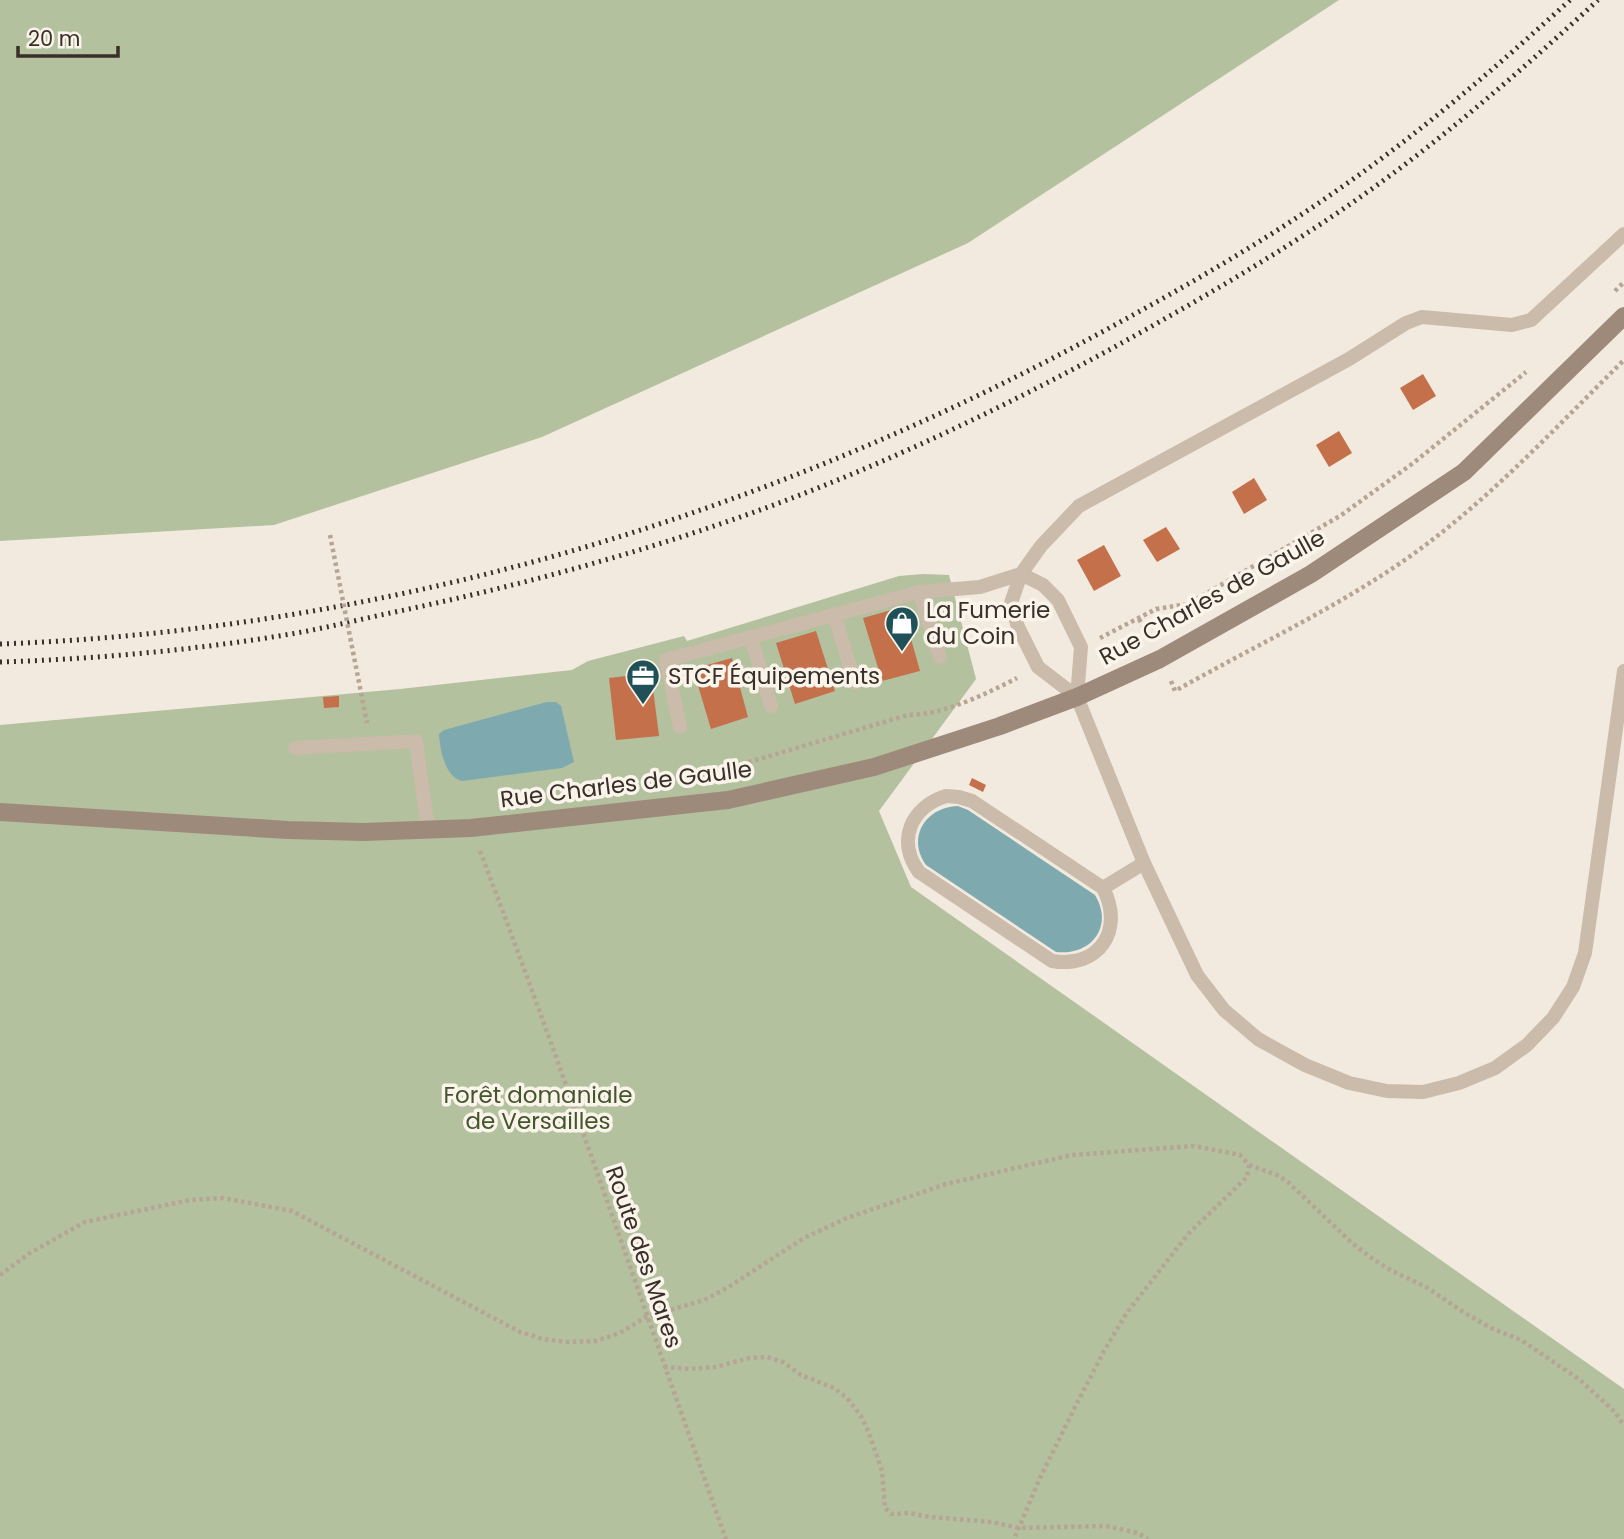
<svg xmlns="http://www.w3.org/2000/svg" width="1624" height="1539" font-family="Poppins,sans-serif">
<style>
.green{fill:#b3c19e}
.water{fill:#7ea9af}
.building{fill:#c3704b}
.lines{fill:none;stroke-linecap:round;stroke-linejoin:round}
.path{stroke:#b6a594;stroke-width:4.5;stroke-dasharray:3.5 3.5;stroke-linecap:butt}
.lane{stroke:#cabbaa;stroke-width:14}
.secondary{stroke:#9e8a7b;stroke-width:18}
.rail{stroke:#382f29;stroke-width:5;stroke-dasharray:2 5;stroke-linecap:butt}
.path-bridge{stroke:#b6a594;stroke-width:4.5;stroke-dasharray:3.5 3.5;stroke-linecap:butt}
.labels{text-anchor:middle;stroke-width:7;stroke-linejoin:round;paint-order:stroke}
.street-label{font-size:23px;fill:#382f29;stroke:#faf4eb}
.poi-label{font-size:23px;fill:#382f29;stroke:#faf4eb;text-anchor:start}
.park-label{font-size:23px;fill:#44562e;stroke:#faf4eb}
</style>
<rect width="100%" height="100%" fill="#f2eade"/>
<g class="green">
<path d="M0,0H1339L968,243L542,437L274,525L0,541Z"/>
<path d="M923,574L949,575L976,679L879,811L911,887L1624,1389V1539H0V725L400,689L572,670L588,661L684,636L687,641L899,576Z"/>
</g>
<g class="water">
<path d="M547,702H556L561,706L574,762L562,768L462,781C445,777 440,750 439,734L444,730Z"/>
<path d="M958,806L968,810L1095,895C1114,927 1091,956 1056,952L926,865C906,837 926,807 958,806Z"/>
</g>
<g class="building">
<path d="M1423,374L1436,396L1413,410L1400,388Z"/>
<path d="M1339,431L1352,453L1329,467L1316,445Z"/>
<path d="M1254,478L1267,500L1244,514L1232,492Z"/>
<path d="M1166,527L1180,549L1157,562L1143,540Z"/>
<path d="M1104,545L1121,576L1094,591L1077,560Z"/>
<path d="M902,607L920,671L882,681L863,618Z"/>
<path d="M816,631L835,691L795,704L776,643Z"/>
<path d="M732,658L748,717L711,729L693,669Z"/>
<path d="M651,673L659,736L616,740L609,678Z"/>
<path d="M339,696V707L324,708L323,697Z"/>
<path d="M972,778L986,785L983,792L969,785Z"/>
</g>
<g class="lines">
<g class="path">
<path d="M1615,291L1624,282"/>
<path d="M1139,619L1148,636"/>
<path d="M1100,638L1156,609L1188,604L1340,516L1412,464L1526,372"/>
<path d="M1171,681L1175,691C1249,649 1326,613 1396,566C1481,509 1551,432 1624,360"/>
<path d="M701,774L719,771L908,715C943,715 986,694 1017,678"/>
<path d="M480,851C567,1079 644,1310 726,1539"/>
<path d="M1249,1165L1277,1175L1289,1183L1352,1243L1373,1259L1392,1271L1428,1288L1463,1312L1491,1328L1521,1340L1580,1380L1615,1412L1624,1426"/>
<path d="M0,1275L30,1253L85,1222L190,1200L223,1198L292,1211L520,1332L543,1339L567,1342L596,1341L620,1333L646,1317L704,1300L727,1288L804,1238L847,1218L946,1184L1072,1155L1194,1146L1240,1155L1249,1165L1247,1177L1188,1234L1126,1314L1104,1351L1074,1409L1040,1478L1014,1539"/>
<path d="M664,1367L690,1369L715,1367L749,1358L767,1357L783,1362L801,1375L834,1388L847,1398L861,1416L869,1433L882,1471L885,1508L891,1514L909,1513L930,1517L992,1522L1019,1528L1106,1526L1138,1533L1148,1539"/>
</g>
<g class="lane">
<path d="M919,592L940,657"/>
<path d="M834,614L855,683"/>
<path d="M751,637L771,706"/>
<path d="M1077,697L1038,667L1018,627L1011,603L1021,574L1043,585L1058,600L1081,647L1077,697L1144,863L1197,975L1224,1010L1258,1039L1305,1065L1349,1083L1387,1091L1423,1092L1459,1083L1495,1068L1527,1045L1553,1018L1573,987L1585,953L1624,671"/>
<path d="M680,727L666,660L919,592L980,587L1021,574L1041,546L1079,506L1349,359L1406,323L1422,317L1512,325L1531,320L1624,234"/>
<path d="M295,748L416,741L428,830"/>
<path d="M946,796L959,797L972,801L1103,888C1125,930 1099,969 1052,961L919,872C896,841 911,807 946,796Z"/>
<path d="M1103,888L1144,863"/>
</g>
<path class="secondary" d="M0,812L288,830L364,832L471,828L728,800L874,767L1000,726L1077,697L1160,659L1311,574L1464,472L1624,316"/>
<g class="rail">
<path d="M0,644C389,630 771,514 1111,327C1192,283 1273,236 1349,182C1427,127 1500,64 1570,0"/>
<path d="M0,662C97,659 195,650 291,634C326,628 361,619 395,612C523,585 648,551 771,506C887,463 1000,409 1109,350C1194,303 1279,254 1359,198C1443,139 1522,70 1598,0"/>
</g>
<path class="path-bridge" d="M330,535L367,723"/>
</g>
<defs>
<g id="shop-pin" transform="scale(1.75)"><path d="M0 17L-7.5 6A9.5 9.5 0 1 1 7.5 6Z" fill="#205159" stroke="#faf4eb"/><path d="M-5-2.5h2.3a2.7 3.5 0 0 1 5.4 0H5L5.5 6h-11ZM-1.5-2.5h3a1.5 2.3 0 0 0-3 0Z" fill="#fff"/></g>
<g id="office-pin" transform="scale(1.75)"><path d="M0 17L-7.5 6A9.5 9.5 0 1 1 7.5 6Z" fill="#205159" stroke="#faf4eb"/><path d="M-6-3h4V-5.5h4V-3h4V5H-6ZM-1-4.5V-3h2v-1.5ZM-6 0V1H6V0Z" fill="#fff"/></g>
</defs>
<g fill-rule="evenodd">
<use href="#shop-pin" x="902" y="623"/>
<use href="#office-pin" x="643" y="676"/>
</g>
<g class="labels">
<g class="street-label">
<text transform="translate(1212 597) rotate(-29)" y="8">Rue Charles de Gaulle</text>
<text transform="translate(626 784) rotate(-7)" y="8">Rue Charles de Gaulle</text>
<text transform="translate(644 1257) rotate(71)" y="8">Route des Mares</text>
</g>
<g class="poi-label">
<text x="926" y="618">La Fumerie<tspan x="926" dy="26">du Coin</tspan></text>
<text x="668" y="684">STCF Équipements</text>
</g>
<g class="park-label">
<text x="538" y="1103">Forêt domaniale<tspan x="538" dy="26">de Versailles</tspan></text>
</g>
</g>
<path d="M18 46v10h100v-10" fill="none" stroke="#382f29" stroke-width="3.5"/>
<text x="28" y="46" font-size="21" fill="#382f29" stroke="#faf4eb" stroke-width="5" paint-order="stroke">20 m</text>
</svg>
